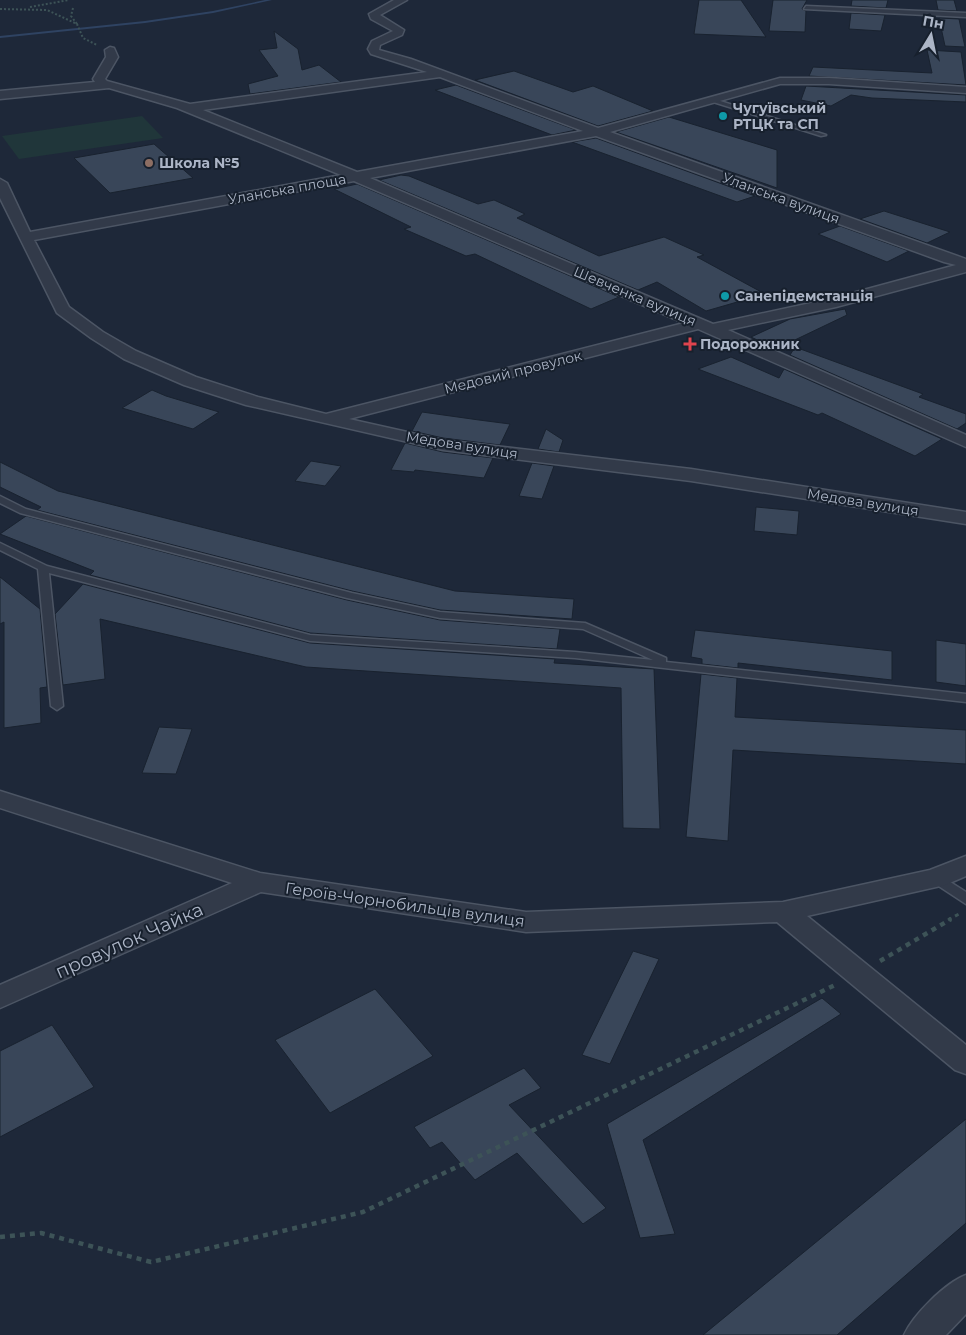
<svg xmlns="http://www.w3.org/2000/svg" width="966" height="1335" font-family="Montserrat,sans-serif">
<style>
.green{fill:#20363a}
.lines{fill:none;stroke-linecap:round;stroke-linejoin:round}
.stream{fill:#2f4362;fill-rule:evenodd}
.building{fill:#394659;stroke:#19222f}
.service-casing{stroke:#4c5564;stroke-width:3}
.minor-casing{stroke:#4c5564;stroke-width:3}
.path-far2{stroke:#3d5357;stroke-width:2;stroke-dasharray:2 2;stroke-linecap:butt}
.path-far1{stroke:#3d5357;stroke-width:3;stroke-dasharray:4 4;stroke-linecap:butt}
.path{stroke:#3d5357;stroke-width:4.5;stroke-dasharray:5 5;stroke-linecap:butt}
.service{fill:#323a49;fill-rule:evenodd}
.minor{fill:#323a49;fill-rule:evenodd}
.culture-dot{fill:#0f9aa8;stroke:#17202d;stroke-width:2}
.education-dot{fill:#8d6e63;stroke:#17202d;stroke-width:2}
.health-dot{fill:#e0444e;stroke:#17202d;stroke-width:2}
.labels{text-anchor:middle;stroke-width:4;stroke-linejoin:round;paint-order:stroke}
.far-poi-label{font-size:14px;font-weight:bold;fill:#acb5c6;stroke:#17202d;text-anchor:start}
.far-street-label{font-size:14px;fill:#acb5c6;stroke:#17202d}
.street-label{font-size:16px;fill:#acb5c6;stroke:#17202d}
.near-street-label{font-size:19px;fill:#acb5c6;stroke:#17202d}
</style>
<rect width="100%" height="100%" fill="#1e2839"/>
<path class="green" d="M142,116L163,138L19,159L2,136Z"/>
<g class="lines">
<path class="stream" d="M265,0H272L213,13L145,23L0,38V36L145,21L213,11Z"/>
</g>
<g class="building">
<path d="M699,0H741L766,37L694,34Z"/>
<path d="M773,0H807L802,9L806,11L805,32L769,31Z"/>
<path d="M852,0H888L886,8L851,6Z"/>
<path d="M936,0H954L957,11L938,10Z"/>
<path d="M851,13L885,15L881,31L849,29Z"/>
<path d="M939,18L959,19L965,47L945,46Z"/>
<path d="M274,31L298,49L302,70L319,65L341,82L250,94L248,84L278,76L259,50L277,48Z"/>
<path d="M927,50L961,52L966,85L809,76L813,67L932,73Z"/>
<path d="M514,71L573,92L593,86L653,111L598,126L475,80Z"/>
<path d="M456,85L576,130L552,135L435,90Z"/>
<path d="M806,86L966,95V102L872,98L851,95L831,106L801,100Z"/>
<path d="M669,117L777,150V188L616,132Z"/>
<path d="M596,138L755,196L737,202L572,142Z"/>
<path d="M154,144L193,178L110,193L74,158Z"/>
<path d="M401,175L409,176L478,204L494,200L525,214L517,218L599,256L664,237L704,255L697,257L765,294L706,311L657,282L638,290L379,180Z"/>
<path d="M357,184L619,297L591,309L475,254L466,256L404,229L411,227L334,189Z"/>
<path d="M884,211L950,232L927,243L860,219Z"/>
<path d="M840,226L909,251L887,262L818,234Z"/>
<path d="M845,309L847,315L776,349L751,337L790,319Z"/>
<path d="M795,347L923,394L919,397L966,414V423L957,429L790,355Z"/>
<path d="M731,357L779,378L784,369L942,439L915,456L822,413L818,415L698,369Z"/>
<path d="M152,390L166,396L219,412L193,429L122,408Z"/>
<path d="M422,412L479,420L510,424L500,445L443,438L412,431Z"/>
<path d="M546,429L563,440L559,452L538,449Z"/>
<path d="M405,443L443,452L493,458L484,478L415,470L414,472L391,470Z"/>
<path d="M311,461L341,466L325,486L295,481Z"/>
<path d="M0,462L58,491L455,591L574,599L572,619L440,610L352,591L37,510L41,507L0,487Z"/>
<path d="M532,463L554,466L542,499L519,496Z"/>
<path d="M756,507L799,511L797,535L754,531Z"/>
<path d="M26,516L347,600L440,620L560,629L557,649L310,633L90,575L94,571L0,534Z"/>
<path d="M0,577L40,609L47,687L40,688L41,723L4,728V622L0,624Z"/>
<path d="M83,584L310,643L555,659L554,663L654,669L660,829L623,828L621,688L306,667L100,619L105,679L63,685L55,614Z"/>
<path d="M695,630L892,651V680L738,663V668L702,664V659L691,657Z"/>
<path d="M936,640L966,644V686L936,682Z"/>
<path d="M701,674L737,678L735,717L966,730V764L733,750L728,841L686,837Z"/>
<path d="M159,727L192,729L176,774L142,773Z"/>
<path d="M633,951L659,959L610,1064L582,1055Z"/>
<path d="M375,989L433,1056L330,1113L275,1040Z"/>
<path d="M822,998L841,1014L643,1140L675,1234L640,1238L607,1124Z"/>
<path d="M52,1025L94,1087L0,1137V1051Z"/>
<path d="M524,1068L541,1088L509,1105L606,1208L583,1224L517,1153L475,1180L442,1142L430,1148L414,1127Z"/>
<path d="M966,1119V1223L837,1335H703Z"/>
</g>
<g class="lines">
<g class="service-casing">
<g id="service">
<path d="M806,6L966,13V17L804,9Z"/>
<path d="M710,99H714L826,135L821,136L710,101Z"/>
<path d="M0,496L26,509L352,593L440,612L585,623L666,658V662L966,694V702L575,658L310,641L49,573L63,706L57,710L51,706L38,569L0,550V543L47,566L310,635L575,652L653,660L583,629L440,618L347,598L20,513L0,503Z"/>
<path d="M936,873L966,892V904L931,881L929,878L931,875Z"/>
</g>
</g>
<g class="minor-casing">
<g id="minor">
<path d="M394,0H407L380,15L404,30L402,35L380,45L379,50L411,59L598,128L780,78H829L966,87V93L829,84H780L610,132L966,259V272L836,307L728,330L966,435V447L698,329L349,419L443,440L691,469L966,512V524L691,481L443,450L246,405L184,385L124,359L91,338L57,313L0,198V179L7,183L30,232L341,175L177,108L109,88L0,99V91L95,82L93,79L106,57L105,50L110,47L114,48L118,57L105,79L107,81L190,104L427,72L371,54L368,49L372,41L393,31L371,19L369,14ZM440,77L583,131L357,172L203,110ZM596,136L944,262L956,265L834,298L713,324L370,178ZM354,181L684,323L326,414L258,397L196,377L136,351L103,332L69,307L34,240Z"/>
<path d="M0,791L260,873L526,912L783,902L930,870L966,856V876L945,885L807,916L966,1045V1074L955,1070L777,922L526,932L261,892L0,1008V985L232,883L0,808Z"/>
<path d="M966,1275V1314L946,1335H904C913,1315 945,1283 966,1275Z"/>
</g>
</g>
<g class="path-far2">
<path d="M30,7L69,0"/>
<path d="M73,8L71,16L77,24"/>
<path d="M0,9L47,10L77,24L83,38L97,45"/>
</g>
<path class="path-far1" d="M948,920L959,914"/>
<g class="path">
<path d="M880,961L951,919"/>
<path d="M0,1237L41,1233L151,1262L363,1212L835,985"/>
</g>
<use href="#service" class="service"/>
<use href="#minor" class="minor"/>
</g>
<g class="culture-dot">
<circle cx="723" cy="116" r="5"/>
<circle cx="725" cy="296" r="5"/>
</g>
<circle class="education-dot" cx="149" cy="163" r="5"/>
<path class="health-dot" d="M687.5 336.5h5v5h5v5h-5v5h-5v-5h-5v-5h5z"/>
<g class="labels">
<g class="far-poi-label">
<text x="733" y="113">Чугуївський<tspan x="733" dy="16">РТЦК та СП</tspan></text>
<text x="159" y="168">Школа №5</text>
<text x="735" y="301">Санепідемстанція</text>
<text x="700" y="349">Подорожник</text>
</g>
<g class="far-street-label">
<text transform="translate(287 189) rotate(-10)" y="5">Уланська площа</text>
<text transform="translate(781 198) rotate(20)" y="5">Уланська вулиця</text>
<text transform="translate(635 296) rotate(23)" y="5">Шевченка вулиця</text>
<text transform="translate(513 372) rotate(-14)" y="5">Медовий провулок</text>
<text transform="translate(462 445) rotate(9)" y="5">Медова вулиця</text>
<text transform="translate(863 502) rotate(9)" y="5">Медова вулиця</text>
</g>
<g class="street-label">
<text transform="translate(405 904) rotate(8)" y="6">Героїв-Чорнобильців вулиця</text>
</g>
<g class="near-street-label">
<text transform="translate(129 940) rotate(-24)" y="7">провулок Чайка</text>
</g>
</g>
<g transform="translate(931 35) rotate(10)" stroke="#17202d" stroke-width="4" paint-order="stroke">
<path d="M0-4L9 19L0 12L-9 19Z" fill="#acb5c6"/>
<text y="-8" font-size="14" font-weight="bold" text-anchor="middle" fill="#acb5c6">Пн</text>
</g>
</svg>
